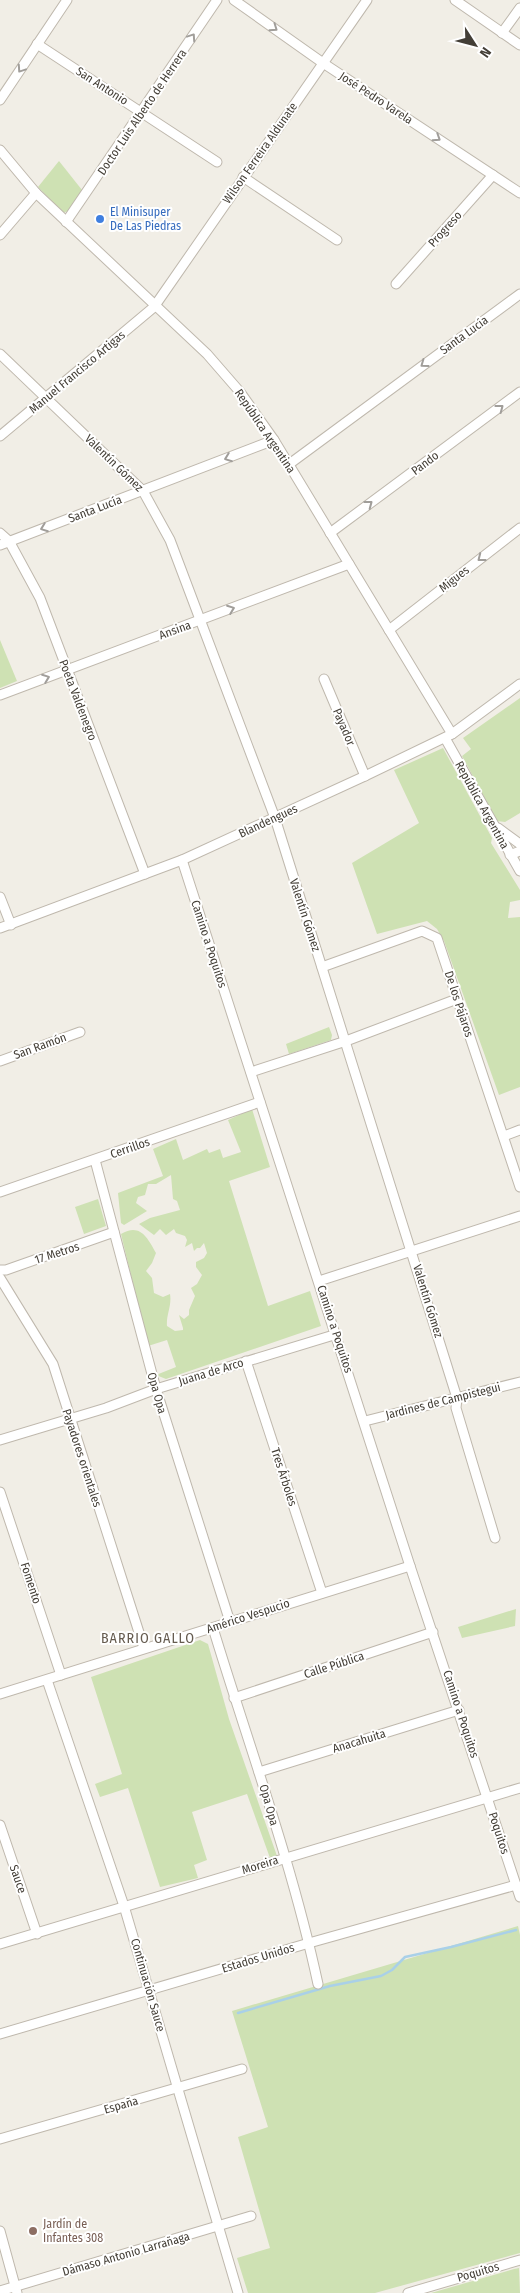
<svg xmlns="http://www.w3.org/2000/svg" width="520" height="2293" font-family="'Fira Sans Condensed',sans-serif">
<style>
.green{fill:#cee1b3}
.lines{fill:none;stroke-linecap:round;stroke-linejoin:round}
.stream{stroke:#a9d0e8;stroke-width:2.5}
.minor-casing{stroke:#bfb8ad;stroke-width:11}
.minor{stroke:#fff;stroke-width:9}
.oneway{stroke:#a19e9a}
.shop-dot{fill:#3f7fe0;stroke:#fff;stroke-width:2}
.education-dot{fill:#8d6e63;stroke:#fff;stroke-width:2}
.labels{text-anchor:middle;stroke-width:4;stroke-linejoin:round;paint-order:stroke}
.street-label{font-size:12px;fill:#433e36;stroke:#fff}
.shop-label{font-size:12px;fill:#366cbe;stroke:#fff;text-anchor:start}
.education-label{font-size:12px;fill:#785e54;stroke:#fff;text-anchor:start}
.neighbourhood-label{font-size:14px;letter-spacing:1px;fill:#655b4f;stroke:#fff}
</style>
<rect width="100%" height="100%" fill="#f1eee6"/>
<g class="green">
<path d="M59,161L82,190L68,211L63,213L38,187Z"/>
<path d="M0,640L17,681L0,688Z"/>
<path d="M520,698V813L505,822L497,821L462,756L471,749L463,738Z"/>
<path d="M443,748L492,838L491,843L520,890V900L510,902L508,918L520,917V1087L499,1095L444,941L437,929L427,921L377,934L352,863L419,823L394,770Z"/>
<path d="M329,1027L332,1035L331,1040L289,1054L286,1044Z"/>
<path d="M252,1109L270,1167L229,1181L268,1306L310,1291L321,1326L166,1379L156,1375L176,1367L167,1340L148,1346L121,1234C140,1223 147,1237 156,1253L152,1263L146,1271L152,1278L154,1293L163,1297L170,1294C172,1306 166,1315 167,1326L175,1331L183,1330V1328L179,1315L184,1319L189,1315V1310L195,1296L191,1288L197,1284L202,1275L196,1267V1262L204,1258L207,1253L204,1243L200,1248H197L194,1251L192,1243L185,1247L187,1240L185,1236L176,1233L174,1229L166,1235L160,1229L154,1235L139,1224L150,1218L180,1210L177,1201L173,1199L171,1175L156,1184H148L145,1195L138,1197L136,1203L147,1211L124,1225L121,1223L118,1193L163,1176L153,1149L176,1139L183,1160L207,1149L209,1153L220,1149L223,1158L241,1152L228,1120Z"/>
<path d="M98,1199L106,1226L84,1234L75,1207Z"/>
<path d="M516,1609L515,1626L462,1638L458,1627Z"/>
<path d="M200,1640L208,1644L229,1719L277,1856L270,1858L247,1794L192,1812L207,1860L194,1865L198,1878L160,1887L128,1788L100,1797L95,1784L122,1774L91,1677Z"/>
<path d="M518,1926L520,1935V2253L375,2293H248L237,2258L270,2248L238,2137L268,2127L232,2011Z"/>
<path d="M519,2268L520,2293H431L514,2269Z"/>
</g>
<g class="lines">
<path class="stream" d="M238,2013L330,1986L381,1976L392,1970L405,1957L451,1947L516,1930"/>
<g class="minor-casing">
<g id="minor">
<path d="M234,0L323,63L520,193"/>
<path d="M455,0L520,45"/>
<path d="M502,33L520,8"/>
<path d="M37,44L217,162"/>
<path d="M0,100L67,0"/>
<path d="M0,150L36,193L207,354L240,392L274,440L452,734"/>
<path d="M243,177L337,240"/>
<path d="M66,222L217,0"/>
<path d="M0,235L36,193"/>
<path d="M396,284L493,175"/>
<path d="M0,354L143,491L170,540L275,818L457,1398L456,1408L495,1538"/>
<path d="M0,436L154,307L367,0"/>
<path d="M288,465L520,294"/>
<path d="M0,533L9,541L40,598L145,874"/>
<path d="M330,533L520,392"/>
<path d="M0,545L274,440"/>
<path d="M389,630L520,528"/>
<path d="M324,679L365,776"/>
<path d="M0,695L349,564"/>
<path d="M445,738L520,871"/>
<path d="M498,828L520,844"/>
<path d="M510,855L520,851"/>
<path d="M182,860L410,1566L520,1897"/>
<path d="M0,897L11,925"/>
<path d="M0,928L182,860L365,776L452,734L520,684"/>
<path d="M322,967L422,931L437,938L520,1187"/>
<path d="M0,1061L80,1032"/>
<path d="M251,1072L346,1041L457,999"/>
<path d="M504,1136L520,1130"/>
<path d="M95,1160L156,1389L230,1622"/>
<path d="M0,1192L260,1102"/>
<path d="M0,1270H6L114,1232"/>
<path d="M0,1278L53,1364L144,1648"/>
<path d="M319,1281L520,1216"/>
<path d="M246,1361L322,1593"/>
<path d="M365,1421L520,1382"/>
<path d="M0,1440L106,1408L156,1389L337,1334"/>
<path d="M0,1492L61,1675"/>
<path d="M213,1628C249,1746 292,1863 318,1984"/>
<path d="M47,1680L124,1906L238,2293"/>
<path d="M0,1694L410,1566"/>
<path d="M234,1698L433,1632"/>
<path d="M259,1772L459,1710"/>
<path d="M0,1825L37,1934"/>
<path d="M0,1944L520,1788"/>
<path d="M0,2034L309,1943L516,1885"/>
<path d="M0,2139L242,2069"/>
<path d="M0,2231L17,2293"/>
<path d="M0,2291L251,2216"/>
<path d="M408,2293L520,2260"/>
</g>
</g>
<use href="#minor" class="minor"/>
</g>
<defs><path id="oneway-chevron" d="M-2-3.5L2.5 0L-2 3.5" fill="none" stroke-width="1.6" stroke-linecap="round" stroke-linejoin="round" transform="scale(1.25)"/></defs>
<g class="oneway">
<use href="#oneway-chevron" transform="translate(274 28) rotate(35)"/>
<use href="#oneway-chevron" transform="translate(192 37) rotate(-56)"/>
<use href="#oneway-chevron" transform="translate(21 69) rotate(124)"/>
<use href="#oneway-chevron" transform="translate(437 138) rotate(33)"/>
<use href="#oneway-chevron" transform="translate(424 364) rotate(144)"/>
<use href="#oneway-chevron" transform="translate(500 408) rotate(-37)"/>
<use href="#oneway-chevron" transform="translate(228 458) rotate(159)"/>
<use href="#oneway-chevron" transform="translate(369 504) rotate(-37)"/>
<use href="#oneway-chevron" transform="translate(44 528) rotate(159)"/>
<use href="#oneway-chevron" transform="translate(481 558) rotate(142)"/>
<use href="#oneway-chevron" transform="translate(231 609) rotate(-21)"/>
<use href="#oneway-chevron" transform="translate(46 678) rotate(-21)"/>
</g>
<circle class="shop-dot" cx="100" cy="219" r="5"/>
<circle class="education-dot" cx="33" cy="2231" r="5"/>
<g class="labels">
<g class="street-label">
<text transform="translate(102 86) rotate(33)" y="4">San Antonio</text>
<text transform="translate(376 98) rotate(33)" y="4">José Pedro Varela</text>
<text transform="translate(142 112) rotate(-56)" y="4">Doctor Luis Alberto de Herrera</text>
<text transform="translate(260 153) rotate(-55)" y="4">Wilson Ferreira Aldunate</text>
<text transform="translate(445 229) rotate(-48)" y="4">Progreso</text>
<text transform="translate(464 335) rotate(-36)" y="4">Santa Lucía</text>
<text transform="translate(77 372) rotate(-40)" y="4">Manuel Francisco Artigas</text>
<text transform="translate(265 431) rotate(56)" y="4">República Argentina</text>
<text transform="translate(114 463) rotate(44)" y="4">Valentín Gómez</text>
<text transform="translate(425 463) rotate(-37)" y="4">Pando</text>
<text transform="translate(95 509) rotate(-21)" y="4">Santa Lucía</text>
<text transform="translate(454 579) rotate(-38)" y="4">Migues</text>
<text transform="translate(175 630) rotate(-20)" y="4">Ansina</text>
<text transform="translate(78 700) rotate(69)" y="4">Poeta Valdenegro</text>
<text transform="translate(344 727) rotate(67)" y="4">Payador</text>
<text transform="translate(482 805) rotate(61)" y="4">República Argentina</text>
<text transform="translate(268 821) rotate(-25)" y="4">Blandengues</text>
<text transform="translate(305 915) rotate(72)" y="4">Valentín Gómez</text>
<text transform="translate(209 944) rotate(72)" y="4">Camino a Poquitos</text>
<text transform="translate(459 1004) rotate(72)" y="4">De los Pájaros</text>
<text transform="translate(40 1046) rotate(-20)" y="4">San Ramón</text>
<text transform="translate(130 1148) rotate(-19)" y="4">Cerrillos</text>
<text transform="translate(57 1253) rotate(-18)" y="4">17 Metros</text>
<text transform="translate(428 1301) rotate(73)" y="4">Valentín Gómez</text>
<text transform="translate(335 1329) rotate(72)" y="4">Camino a Poquitos</text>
<text transform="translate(211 1372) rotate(-17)" y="4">Juana de Arco</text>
<text transform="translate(157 1393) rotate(74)" y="4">Opa Opa</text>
<text transform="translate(443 1401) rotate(-14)" y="4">Jardines de Campistegui</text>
<text transform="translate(82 1458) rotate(72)" y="4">Payadores orientales</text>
<text transform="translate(284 1477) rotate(72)" y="4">Tres Árboles</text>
<text transform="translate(31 1583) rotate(72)" y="4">Fomento</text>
<text transform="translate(248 1616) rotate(-18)" y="4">Américo Vespucio</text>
<text transform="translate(334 1665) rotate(-18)" y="4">Calle Pública</text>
<text transform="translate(461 1714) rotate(72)" y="4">Camino a Poquitos</text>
<text transform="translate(359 1741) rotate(-17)" y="4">Anacahuita</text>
<text transform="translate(269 1805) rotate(74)" y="4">Opa Opa</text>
<text transform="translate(499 1833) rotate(72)" y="4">Poquitos</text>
<text transform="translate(260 1865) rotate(-17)" y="4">Moreira</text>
<text transform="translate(18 1879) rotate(71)" y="4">Sauce</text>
<text transform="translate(258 1958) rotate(-17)" y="4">Estados Unidos</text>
<text transform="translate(148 1985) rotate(74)" y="4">Continuación Sauce</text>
<text transform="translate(121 2105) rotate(-16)" y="4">España</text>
<text transform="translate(126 2254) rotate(-16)" y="4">Dámaso Antonio Larrañaga</text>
<text transform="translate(478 2272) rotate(-16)" y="4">Poquitos</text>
</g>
<g class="shop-label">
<text x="110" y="216">El Minisuper<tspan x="110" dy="14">De Las Piedras</tspan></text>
</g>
<g class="education-label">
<text x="43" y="2228">Jardín de<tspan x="43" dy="14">Infantes 308</tspan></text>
</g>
<g class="neighbourhood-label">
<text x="148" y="1643">BARRIO GALLO</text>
</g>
</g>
<g transform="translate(475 45) rotate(126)" stroke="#ffffff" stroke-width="4" paint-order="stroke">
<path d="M0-4L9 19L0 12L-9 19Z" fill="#433e36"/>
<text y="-8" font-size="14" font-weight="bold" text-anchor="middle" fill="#433e36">N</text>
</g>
</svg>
